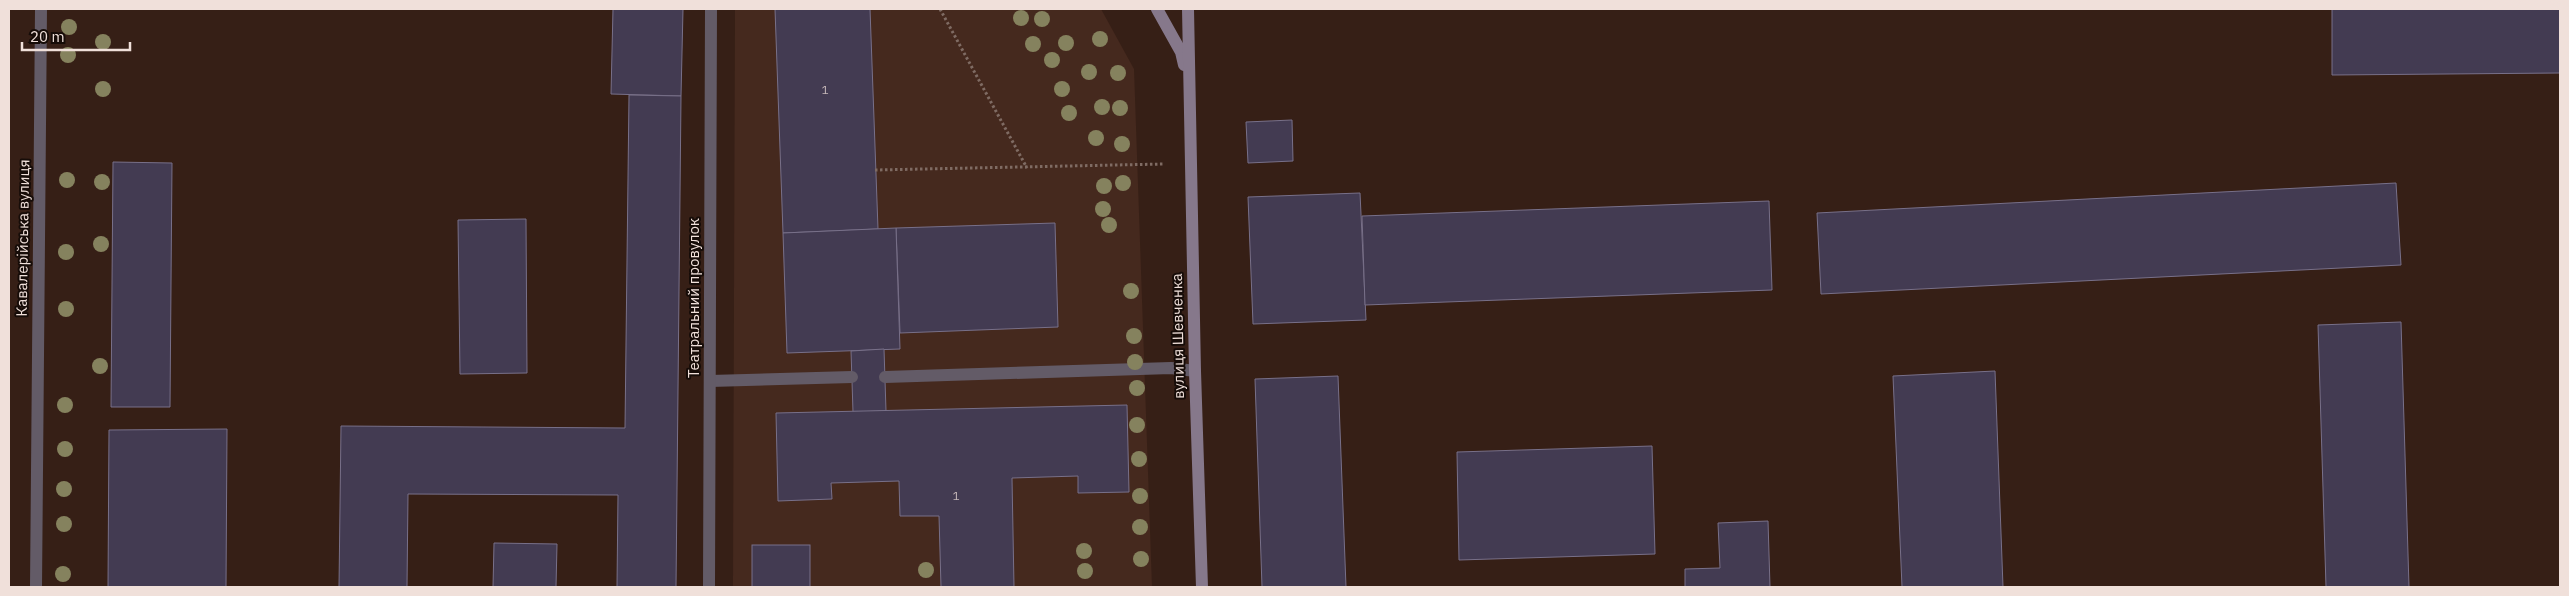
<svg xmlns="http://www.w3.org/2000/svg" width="2569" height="596" font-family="'IBM Plex Sans',sans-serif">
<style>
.built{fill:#45291e}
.building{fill:#433b52;stroke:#787089}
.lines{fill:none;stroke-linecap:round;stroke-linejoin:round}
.path{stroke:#7f6b63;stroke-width:3;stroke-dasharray:2.5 2.5;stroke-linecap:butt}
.service{stroke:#635b67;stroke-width:12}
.minor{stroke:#635b67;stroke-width:12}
.secondary{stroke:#86788b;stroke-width:12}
.tree{fill:#85825e}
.labels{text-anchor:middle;stroke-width:4;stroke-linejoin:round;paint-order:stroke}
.number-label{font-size:12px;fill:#c5b7b8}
.street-label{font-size:15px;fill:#f0e0da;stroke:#160c08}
</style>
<rect width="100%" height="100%" fill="#361f16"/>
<path class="built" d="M735,9H1101L1134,69L1152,587H733Z"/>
<g class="building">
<path d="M613,9H683L681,96L611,94Z"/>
<path d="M775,9H870L878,229L783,233Z"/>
<path d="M2332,9H2560V73L2332,75Z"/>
<path d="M629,95L681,96L676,587H617L618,495L408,494L407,587H339L341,426L625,428Z"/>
<path d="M1292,120L1293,161L1248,163L1246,122Z"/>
<path d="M113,162L172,163L170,407H111Z"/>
<path d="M2396,183L2401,265L1821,294L1817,213Z"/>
<path d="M1360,193L1366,320L1253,324L1248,197Z"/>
<path d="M1769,201L1772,290L1365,305L1362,216Z"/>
<path d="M526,219L527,373L460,374L458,220Z"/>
<path d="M1055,223L1058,327L900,333L896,228Z"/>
<path d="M896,228L900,349L787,353L783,233Z"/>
<path d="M2401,322L2409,587H2326L2318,325Z"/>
<path d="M884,349L886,411L853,412L851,351Z"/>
<path d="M1995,371L2003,587H1902L1893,376Z"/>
<path d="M1338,376L1346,587H1262L1255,379Z"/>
<path d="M1127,405L1129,492L1078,493V476L1012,478L1014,587H941L939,516H900L899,481L831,483L832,499L778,501L776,413Z"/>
<path d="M227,429L226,587H108L109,430Z"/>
<path d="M1652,446L1655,554L1459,560L1457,452Z"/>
<path d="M1768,521L1770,587H1685V569L1720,568L1718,523Z"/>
<path d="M494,543L557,544L556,587H493Z"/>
<rect x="752" y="545" width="58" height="42"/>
</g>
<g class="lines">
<g class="path">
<path d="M940,9L1027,168"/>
<path d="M875,170L1164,164"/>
</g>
<g class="service">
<path d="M885,377L1171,368L1195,371"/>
<path d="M710,381L852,377"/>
</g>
<g class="minor">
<path d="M36,587L41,9"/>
<path d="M709,587L711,9"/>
</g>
<g class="secondary">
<path d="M1157,9L1181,52L1184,65"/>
<path d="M1188,9L1195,371L1202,587"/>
</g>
</g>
<g class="tree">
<circle cx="1021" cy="18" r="8"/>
<circle cx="1042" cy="19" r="8"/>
<circle cx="69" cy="27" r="8"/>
<circle cx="1100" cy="39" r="8"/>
<circle cx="103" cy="42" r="8"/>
<circle cx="1066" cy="43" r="8"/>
<circle cx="1033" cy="44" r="8"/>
<circle cx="68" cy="55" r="8"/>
<circle cx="1052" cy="60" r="8"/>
<circle cx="1089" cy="72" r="8"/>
<circle cx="1118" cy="73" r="8"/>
<circle cx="103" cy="89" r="8"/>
<circle cx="1062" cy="89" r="8"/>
<circle cx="1102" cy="107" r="8"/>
<circle cx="1120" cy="108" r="8"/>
<circle cx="1069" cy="113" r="8"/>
<circle cx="1096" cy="138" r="8"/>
<circle cx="1122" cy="144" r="8"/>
<circle cx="67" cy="180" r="8"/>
<circle cx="102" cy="182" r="8"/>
<circle cx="1123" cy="183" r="8"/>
<circle cx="1104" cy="186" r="8"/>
<circle cx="1103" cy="209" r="8"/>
<circle cx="1109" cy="225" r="8"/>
<circle cx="101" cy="244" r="8"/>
<circle cx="66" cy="252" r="8"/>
<circle cx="1131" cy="291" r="8"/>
<circle cx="66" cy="309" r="8"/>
<circle cx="1134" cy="336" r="8"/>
<circle cx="1135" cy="362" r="8"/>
<circle cx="100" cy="366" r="8"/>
<circle cx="1137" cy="388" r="8"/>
<circle cx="65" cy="405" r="8"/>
<circle cx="1137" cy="425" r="8"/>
<circle cx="65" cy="449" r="8"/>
<circle cx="1139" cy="459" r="8"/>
<circle cx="64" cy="489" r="8"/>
<circle cx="1140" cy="496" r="8"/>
<circle cx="64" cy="524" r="8"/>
<circle cx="1140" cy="527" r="8"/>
<circle cx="1084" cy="551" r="8"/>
<circle cx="1141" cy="559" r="8"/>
<circle cx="926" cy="570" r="8"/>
<circle cx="1085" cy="571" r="8"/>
<circle cx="63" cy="574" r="8"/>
</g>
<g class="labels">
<g class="number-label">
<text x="825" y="94">1</text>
<text x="956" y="500">1</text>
</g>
<g class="street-label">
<text transform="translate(23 238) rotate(-89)" y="5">Кавалерійська вулиця</text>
<text transform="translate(694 298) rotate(-90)" y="5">Театральний провулок</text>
<text transform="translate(1178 336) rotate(-91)" y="5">вулиця Шевченка</text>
</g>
</g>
<rect width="2569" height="596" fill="none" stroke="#f0e0da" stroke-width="20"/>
<path d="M22 42v8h108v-8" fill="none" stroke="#f0e0da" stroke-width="2.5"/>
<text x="30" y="42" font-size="15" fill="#f0e0da" stroke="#160c08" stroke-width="4" paint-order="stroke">20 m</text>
</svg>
